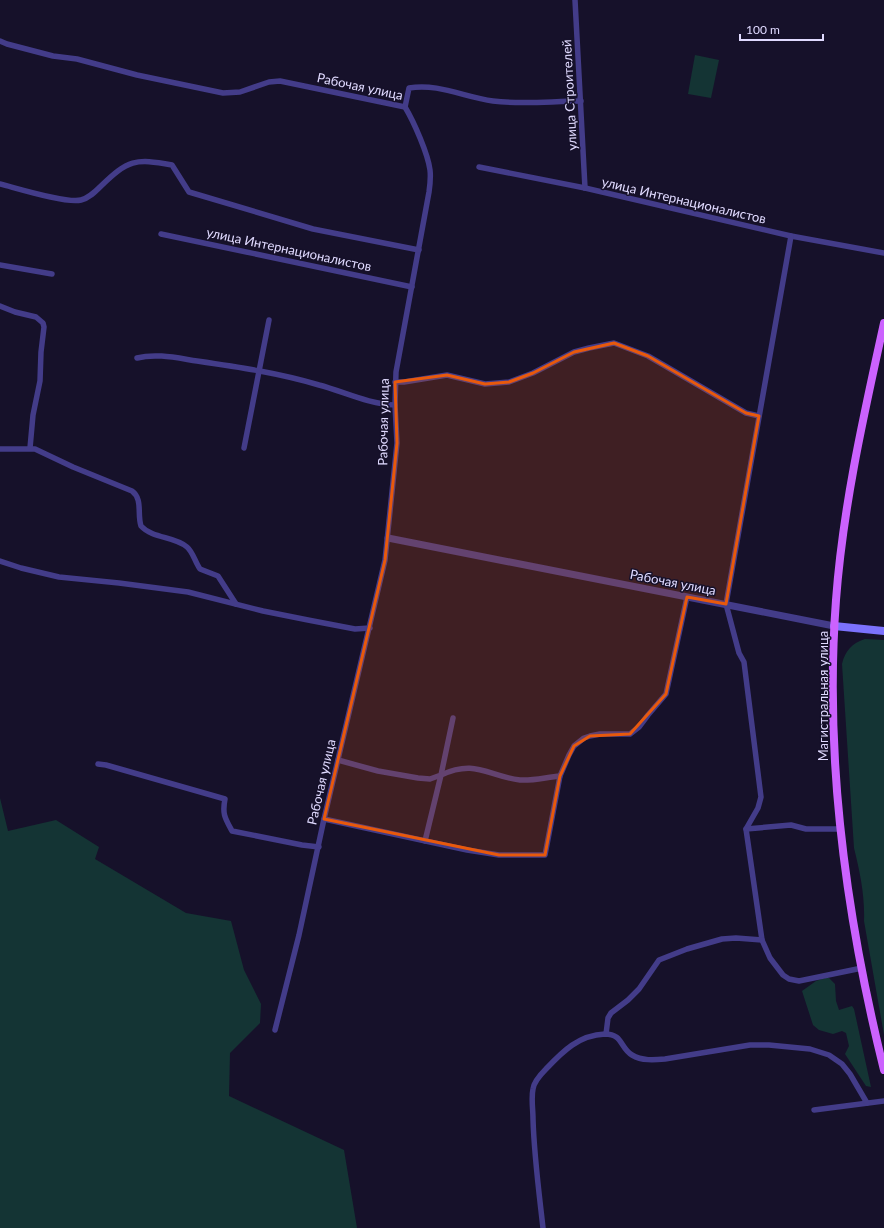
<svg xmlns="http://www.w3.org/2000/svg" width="884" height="1228" font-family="Lato,sans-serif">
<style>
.green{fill:#143434}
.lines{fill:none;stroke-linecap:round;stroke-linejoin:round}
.minor{stroke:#433c89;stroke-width:5.5}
.tertiary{stroke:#433c89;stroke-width:7}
.secondary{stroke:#7c72fe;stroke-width:8}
.primary{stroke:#cb62fe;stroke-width:8}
.marked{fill:#e8590c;fill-opacity:0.2;stroke:#e8590c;stroke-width:3;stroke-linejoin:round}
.labels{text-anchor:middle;stroke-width:3;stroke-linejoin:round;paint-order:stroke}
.street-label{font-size:13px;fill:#e0daff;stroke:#16112a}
</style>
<rect width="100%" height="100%" fill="#16112a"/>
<g class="green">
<path d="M695,55L719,60L711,98L688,94Z"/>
<path d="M865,639L884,640V1035L864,921C865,896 860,872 854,848L842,664C845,651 852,643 865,639Z"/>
<path d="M0,798L8,831L56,820L99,847L95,859L186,913L231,921L244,970L261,1004L260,1023L230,1053L229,1096L344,1150L357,1228H0Z"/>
<path d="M825,978H829L835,984L836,1001L839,1010L852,1006L854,1009L871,1087L866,1086L845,1054L849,1046L846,1033L842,1031L833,1034L819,1030L813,1025L802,991L816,981Z"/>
</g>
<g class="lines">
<g class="minor">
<path d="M575,0L585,188"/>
<path d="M0,41L7,44L53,56L77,59L137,75L223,93L240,92L269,82L280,81L405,107C414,122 428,154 430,170C431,178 430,185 429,192L396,372L395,405L397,443L385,560L324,819L299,935L275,1030"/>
<path d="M405,107L409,88C438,83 464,97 493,101C522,105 552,101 581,101"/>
<path d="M479,167L585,188L791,236L884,253"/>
<path d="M0,184C16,188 67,204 81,200C89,198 95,192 101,186C128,160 135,158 172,165L189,192L313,229L419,250"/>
<path d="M161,234L412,287"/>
<path d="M791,236L726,604L739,653L744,662L761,797L758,808L746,829L762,940L770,958L783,975L789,979L799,981L862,968"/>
<path d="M0,265L52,274"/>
<path d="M0,306L15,312L36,317L43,323L44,327L41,352L40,381L33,415L30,448"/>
<path d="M137,358C156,353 177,358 197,361C238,367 279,373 319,385C345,392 368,404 395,405"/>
<path d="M395,382H404L447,375L485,384L509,382L533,373L574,352L589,348L614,343L648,356L667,367L746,413L759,416"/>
<path d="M244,448L269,320"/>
<path d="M0,449H35L73,467L132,491C143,499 137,514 141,526C153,539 174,536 187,547C193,552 195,562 200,569L218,576L236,604"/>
<path d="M0,561L21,568L59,577L119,583L188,592L263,611L308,620L355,629L370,628"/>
<path d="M338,760L378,771L418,778L430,779L441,775L453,718"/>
<path d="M98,764L106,765L225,799C222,814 225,818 232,831L302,845L319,847"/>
<path d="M324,819L467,850L499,855H545L560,776L569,755L574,746L584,738L590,736L600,734H630L639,727L648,715L666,694L687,597"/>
<path d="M746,829L791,825L806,829H840"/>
<path d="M425,841L441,775C476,759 487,776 520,780C533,781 547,777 560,776"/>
<path d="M606,1034L608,1018L611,1013L628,1000L639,989L659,960L687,949L722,939L736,938L762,940"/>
<path d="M814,1110L884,1101"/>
<path d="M543,1228C539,1192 534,1155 533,1119C533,1109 531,1098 533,1089C534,1081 541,1074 546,1069C563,1051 579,1035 605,1034C623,1034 620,1048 632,1055C642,1061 654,1060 665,1059L750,1045H769L810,1049L829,1055L842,1064L850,1074L867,1103"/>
</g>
<path class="tertiary" d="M388,538L834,626"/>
<path class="secondary" d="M834,626L884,631"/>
<path class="primary" d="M884,323C864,414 843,506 836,600C824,758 846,917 884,1070"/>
</g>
<path class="marked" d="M614,343L648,356L746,413L759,416L726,604L687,597L666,694L630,734L590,736L574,746L560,776L545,855H499L324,819L385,560L397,443L395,382L447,375L485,384L509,382L533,373L574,352Z"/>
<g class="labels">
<g class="street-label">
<text transform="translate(360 86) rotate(12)" y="5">Рабочая улица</text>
<text transform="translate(569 95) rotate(-93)" y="5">улица Строителей</text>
<text transform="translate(684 200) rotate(13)" y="5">улица Интернационалистов</text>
<text transform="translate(289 249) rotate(12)" y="5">улица Интернационалистов</text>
<text transform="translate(383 422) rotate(-89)" y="5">Рабочая улица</text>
<text transform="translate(673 582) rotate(11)" y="5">Рабочая улица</text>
<text transform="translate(823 696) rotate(-90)" y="5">Магистральная улица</text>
<text transform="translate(321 782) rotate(-77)" y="5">Рабочая улица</text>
</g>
</g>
<path d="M740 34v6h83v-6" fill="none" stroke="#e0daff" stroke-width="2"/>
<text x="746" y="34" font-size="12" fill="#e0daff" stroke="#16112a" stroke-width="3" paint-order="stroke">100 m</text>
</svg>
